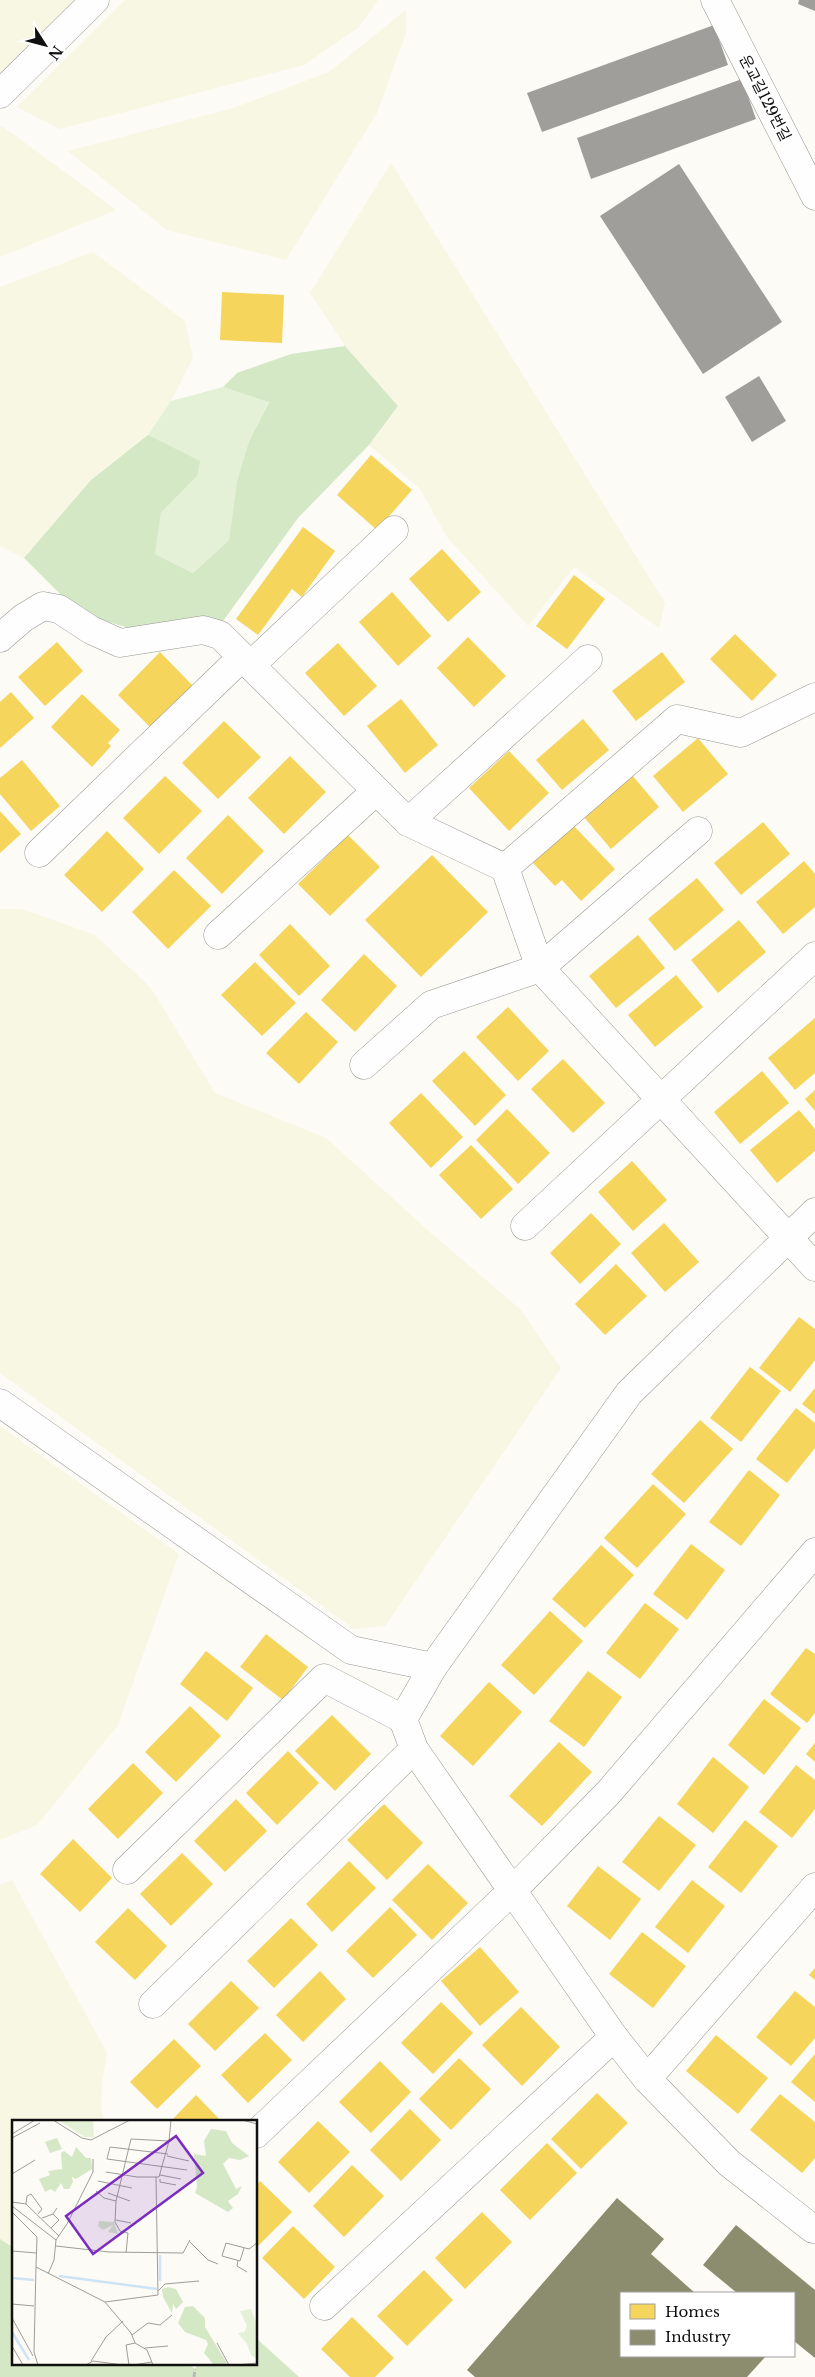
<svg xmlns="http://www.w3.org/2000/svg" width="815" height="2377" font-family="'Libre Baskerville','Noto Sans KR',serif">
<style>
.farmland{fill:#f8f7e3}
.green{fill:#e4f1d7}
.forest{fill:#d4e8c6}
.homes{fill:#f6d55c}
.industry{fill:#8c8c6e}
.building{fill:#a09e9b}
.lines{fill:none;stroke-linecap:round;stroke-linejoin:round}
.minor-casing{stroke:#969694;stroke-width:29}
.path{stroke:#b9b9b8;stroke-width:3;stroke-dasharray:5 2.5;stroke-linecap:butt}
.minor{stroke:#fffefe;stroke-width:28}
.labels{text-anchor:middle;stroke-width:5;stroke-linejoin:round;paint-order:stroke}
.street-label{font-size:15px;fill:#101010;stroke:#fff}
.inset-river{fill:none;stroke:#cee4f4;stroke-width:2.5}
.inset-road{fill:none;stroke:#9e9d9a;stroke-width:1}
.view{fill:#7b2cbf;fill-opacity:0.15;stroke:#7b2cbf;stroke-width:2.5}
.inset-edge{fill:none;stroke:#101010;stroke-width:2.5}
</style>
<rect width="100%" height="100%" fill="#fcfbf6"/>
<g class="farmland">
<path d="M0,0H84L0,86Z"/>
<path d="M125,0H378L359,27L304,65L60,129L17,107Z"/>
<path d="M406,10V33L377,113L286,260L167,230L68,151L233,108L329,72Z"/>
<path d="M2,126L116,210L0,257V128Z"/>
<path d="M391,163L665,603L659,628L574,567L528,626L447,537L420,489L369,445L398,406L345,346L310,293Z"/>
<path d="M93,252L185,321L193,358L171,401L148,435L91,480L24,558L0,546V287Z"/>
<path d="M0,909H22L95,935L151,988L215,1093L326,1138L432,1234L520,1309L561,1368L385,1626L354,1629L0,1373Z"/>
<path d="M0,1426L179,1554L118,1725L37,1825L0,1840Z"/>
<path d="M12,1880L107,2053L102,2083L101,2108L104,2121H14V2248L0,2239V1885Z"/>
</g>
<path class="green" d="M223,387L269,401L249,441L237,481L229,540L193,573L155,554L161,513L197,476L148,435L171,401Z"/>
<g class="forest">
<path d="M345,346L398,406L369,445L298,518L223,621L195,626L132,629L79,613L24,558L91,480L148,435L200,461L197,476L161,513L155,554L193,573L229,540L237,481L249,441L269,402L223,387L237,373L291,354Z"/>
<path d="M0,2239L14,2248V2363H187L195,2369L198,2363H256V2338L299,2377H0Z"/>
</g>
<g class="homes">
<path d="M222,292L284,295L282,343L220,340Z"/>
<path d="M371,455L412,490L377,530L337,495Z"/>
<path d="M303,527L335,551L302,597L292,589L258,635L236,619Z"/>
<path d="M442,549L481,592L448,622L409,579Z"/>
<path d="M574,575L605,599L567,649L536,626Z"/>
<path d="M392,592L431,636L398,666L359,622Z"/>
<path d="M735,634L777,675L752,701L710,659Z"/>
<path d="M468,637L506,676L474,707L437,668Z"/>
<path d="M57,642L83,671L45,706L18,677Z"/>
<path d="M338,643L377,686L344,716L305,673Z"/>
<path d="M160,652L196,689L154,731L118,695Z"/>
<path d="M662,652L685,682L636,721L612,691Z"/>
<path d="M11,692L34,718L0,748V702Z"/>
<path d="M82,694L120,730L108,743L111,746L92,767L51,727Z"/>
<path d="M401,699L438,745L405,773L367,726Z"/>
<path d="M583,719L609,750L562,790L536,760Z"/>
<path d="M224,721L261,757L218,799L182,763Z"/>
<path d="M698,738L728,774L683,812L653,776Z"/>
<path d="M509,751L549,793L509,831L469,788Z"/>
<path d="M290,756L326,792L284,834L248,798Z"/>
<path d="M22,760L60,806L31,831L0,794V778Z"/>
<path d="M631,774L659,807L611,849L583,816Z"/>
<path d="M165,776L202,811L159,854L123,818Z"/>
<path d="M0,811L21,834L0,853Z"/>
<path d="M228,815L264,851L222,894L186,858Z"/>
<path d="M763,822L790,854L741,895L714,863Z"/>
<path d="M573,825L615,869L581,901L562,880L555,886L533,863Z"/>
<path d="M107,831L144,869L102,912L64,875Z"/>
<path d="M348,835L380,867L330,916L298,884Z"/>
<path d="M432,855L488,912L421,977L365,920Z"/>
<path d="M804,861L815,874V907L783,934L756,902Z"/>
<path d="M174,870L211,906L168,949L132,912Z"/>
<path d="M697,878L724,910L675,951L648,919Z"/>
<path d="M739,920L766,952L718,993L691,960Z"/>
<path d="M290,924L330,966L299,996L259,955Z"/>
<path d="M638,935L665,968L616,1008L589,976Z"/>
<path d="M364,954L397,986L355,1032L321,1000Z"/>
<path d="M255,962L296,1003L262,1036L221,995Z"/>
<path d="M676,975L703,1007L655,1047L628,1015Z"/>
<path d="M508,1007L549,1051L518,1081L476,1037Z"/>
<path d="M306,1012L338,1042L299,1084L266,1053Z"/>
<path d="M815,1018V1073L795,1090L768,1058Z"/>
<path d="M464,1051L506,1095L475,1126L432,1081Z"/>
<path d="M563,1059L605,1103L573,1133L531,1089Z"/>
<path d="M762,1071L789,1103L740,1144L714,1112Z"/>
<path d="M815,1090V1111L805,1099Z"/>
<path d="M421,1093L463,1137L431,1168L389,1123Z"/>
<path d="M507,1109L550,1153L518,1184L476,1140Z"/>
<path d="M799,1110L815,1129V1151L777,1183L750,1150Z"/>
<path d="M471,1145L513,1189L481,1219L439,1175Z"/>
<path d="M632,1161L667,1200L633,1231L598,1192Z"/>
<path d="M591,1213L621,1244L580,1284L550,1253Z"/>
<path d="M664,1223L699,1262L665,1292L631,1253Z"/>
<path d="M616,1264L647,1296L605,1335L575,1304Z"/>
<path d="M799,1317L815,1329V1360L790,1392L759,1368Z"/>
<path d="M750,1367L781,1391L741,1442L710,1418Z"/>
<path d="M815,1388V1414L802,1404Z"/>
<path d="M796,1408L815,1423V1448L787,1483L756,1459Z"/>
<path d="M700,1420L733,1449L684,1503L651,1474Z"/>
<path d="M749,1470L780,1495L741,1546L709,1522Z"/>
<path d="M653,1484L686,1514L637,1568L604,1538Z"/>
<path d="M691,1544L725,1570L687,1620L653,1594Z"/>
<path d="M601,1545L634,1575L585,1628L552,1599Z"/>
<path d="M645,1603L679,1629L640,1679L606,1653Z"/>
<path d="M550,1611L583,1641L534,1695L501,1665Z"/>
<path d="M266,1634L308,1667L283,1700L240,1667Z"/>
<path d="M806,1648L815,1654V1713L807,1723L770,1694Z"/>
<path d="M206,1651L253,1688L227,1721L180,1684Z"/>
<path d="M588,1671L622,1697L584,1747L549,1721Z"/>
<path d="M489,1682L522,1712L473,1766L440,1736Z"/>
<path d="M764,1699L801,1728L764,1775L728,1745Z"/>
<path d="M190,1706L221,1736L176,1782L145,1752Z"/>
<path d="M332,1715L371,1754L335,1791L295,1751Z"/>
<path d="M559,1742L592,1772L542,1826L509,1796Z"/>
<path d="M815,1743V1762L806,1754Z"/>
<path d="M288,1751L319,1783L277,1825L246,1793Z"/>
<path d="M713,1757L749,1787L713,1833L677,1804Z"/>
<path d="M133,1763L163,1793L118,1839L88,1809Z"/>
<path d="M796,1765L815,1780V1809L792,1838L759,1812Z"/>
<path d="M236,1799L267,1831L225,1872L194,1841Z"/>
<path d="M384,1804L423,1843L387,1880L347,1840Z"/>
<path d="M659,1816L696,1845L659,1891L622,1862Z"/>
<path d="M745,1820L778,1846L741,1893L708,1867Z"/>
<path d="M73,1839L112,1878L80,1912L40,1874Z"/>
<path d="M182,1853L213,1884L171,1926L140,1894Z"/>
<path d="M349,1861L376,1888L332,1932L306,1904Z"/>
<path d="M428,1864L468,1903L432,1940L392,1900Z"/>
<path d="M598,1866L641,1899L610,1940L567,1906Z"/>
<path d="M692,1880L725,1906L688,1953L655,1927Z"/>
<path d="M390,1907L417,1935L373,1978L346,1951Z"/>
<path d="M128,1908L167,1946L135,1980L95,1942Z"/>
<path d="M291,1918L318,1945L274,1988L247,1961Z"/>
<path d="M642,1932L686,1966L653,2008L609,1974Z"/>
<path d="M480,1947L519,1992L480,2026L441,1981Z"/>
<path d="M815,1968V1980L809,1975Z"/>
<path d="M320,1971L346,1999L303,2042L276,2015Z"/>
<path d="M231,1981L259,2008L215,2051L188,2024Z"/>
<path d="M795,1991L815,2007V2038L791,2066L756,2037Z"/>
<path d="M441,2002L473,2033L433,2074L401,2043Z"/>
<path d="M521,2007L560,2047L522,2086L482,2045Z"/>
<path d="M265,2033L292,2060L248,2103L221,2075Z"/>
<path d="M716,2035L768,2078L738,2114L686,2071Z"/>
<path d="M174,2039L201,2066L157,2109L130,2082Z"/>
<path d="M815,2054V2102L791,2082Z"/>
<path d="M459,2058L491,2089L451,2130L419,2099Z"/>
<path d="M380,2061L411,2092L371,2133L339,2102Z"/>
<path d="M597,2093L628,2123L581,2169L551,2139Z"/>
<path d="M780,2094L815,2122V2158L802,2173L750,2130Z"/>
<path d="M196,2095L221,2121H171Z"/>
<path d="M410,2109L441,2140L401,2181L370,2150Z"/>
<path d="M318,2121L350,2152L309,2193L278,2162Z"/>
<path d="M547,2143L577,2173L530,2220L500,2190Z"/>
<path d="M352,2165L384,2196L344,2237L313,2206Z"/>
<path d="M260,2181L292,2212L256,2248V2186Z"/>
<path d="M482,2212L512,2242L465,2289L435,2258Z"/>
<path d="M293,2226L335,2267L304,2299L262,2258Z"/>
<path d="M424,2270L453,2300L407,2346L377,2316Z"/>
<path d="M352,2317L394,2358L375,2377H350L321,2349Z"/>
</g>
<g class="industry">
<path d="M617,2198L664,2239L651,2254L695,2293H621V2356H766L747,2377H475L467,2370Z"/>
<path d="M736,2225L815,2290V2358L794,2341V2293H737L703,2265Z"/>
</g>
<g class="building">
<path d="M799,0H815V11L798,4Z"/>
<path d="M714,25L728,65L542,132L527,93Z"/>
<path d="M742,79L756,119L591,179L577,138Z"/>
<path d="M679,164L782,322L703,374L600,216Z"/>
<path d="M759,376L786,421L752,442L725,397Z"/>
</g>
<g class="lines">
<g class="minor-casing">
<g id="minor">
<path d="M715,0L815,196"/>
<path d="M0,94L95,0"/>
<path d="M0,638L23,618L43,606L59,609L91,630L120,643L203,630L220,635L408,822L505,868L540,968L815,1267"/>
<path d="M251,665L394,530"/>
<path d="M408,822L588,659"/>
<path d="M39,853L242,657"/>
<path d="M505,868L677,719L741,733L815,697"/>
<path d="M218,935L376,791"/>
<path d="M364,1065L431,1005L540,968L698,831"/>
<path d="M525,1226L815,956"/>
<path d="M0,1403L351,1650L433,1667"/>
<path d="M127,1870L324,1678L403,1719"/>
<path d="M153,2004L414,1749"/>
<path d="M647,2079L815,1887"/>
<path d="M256,2134L513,1890L609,1792L815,1552"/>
<path d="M813,2229L729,2163L647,2079L614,2037L414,1749L403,1719L433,1667L629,1393L815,1212"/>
<path d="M324,2306L614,2037"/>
</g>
</g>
<path class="path" d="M194,2377L195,2369"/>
<use href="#minor" class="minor"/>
</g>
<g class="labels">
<g class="street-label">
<text transform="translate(765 98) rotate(63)" y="5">운교길129번길</text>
</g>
</g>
<g transform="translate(12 2120)">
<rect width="245" height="245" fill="#fcfbf6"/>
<path d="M46,0H81L82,17H73ZM239,189L245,205V239L239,235L235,224L226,213L232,212L235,206L228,191Z" fill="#e4f1d7"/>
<path d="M199,9L214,11L220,23L237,36L228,40L217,38L211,44L224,69L230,66L226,74L216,81L221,88L216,92L183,73L185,67L182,34L194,36L192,21ZM45,18L50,29L38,33L33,22ZM64,27L74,38H79L80,49L64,59L60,57L61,62L57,69H52L49,63L43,72L39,69L33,72L27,59L38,55L36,51L50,49L49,33L52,31L60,37ZM87,101L102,102L106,114L96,112L101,105L91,110L86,106ZM156,167L164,169L171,182L164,189L161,184L160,193L151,177L150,169ZM181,186L193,198V207L216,245H202L192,233L196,224L194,220L173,212L166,203L173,187Z" fill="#d4e8c6"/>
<path class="inset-river" d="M148,135V161M47,156L145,169M0,158L22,160M0,212L17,240"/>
<path class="inset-road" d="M41,0L70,18L79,20L118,0M230,0L245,4M0,14L23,0M0,18L28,3M156,34L98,27L95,39L175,50M155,36L177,41M94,52L125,57H147L157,21M0,54L23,40M148,55L169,59M148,59V62L164,65M86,61L120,68M84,71L92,78L104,81M96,73L118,81M0,82L14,84L47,116M14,84L15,76L19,74L30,89L26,94M0,86L44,120M0,92L25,117L24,147L93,182L119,213L123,223L135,230L141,245M30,98L41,94L45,88M104,100L119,103M39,108L47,100L41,94M178,122L196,140L206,144M44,126L97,132L171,133L178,120M232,128L228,141L210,136L214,123L237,129L245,123M0,131L25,133M114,133L116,113L108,111L103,102L104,81L119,19L157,21L159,0M226,140L225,146L235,152M24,147L22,232L26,245M36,154L42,140L44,120L55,104L81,52V39M146,171L153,164L187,161M93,182L146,175L144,57M0,184L22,186M0,198L21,236M120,215L136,203L148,205L160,195M205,223L217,245M0,226L11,245M133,228L156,226M79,241L94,217L111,201M74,245L81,241L111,245M117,245L114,225L123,223M121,245L140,242M225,245L245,243"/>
<path class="view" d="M164,16L191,53L81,134L54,96Z"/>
<rect width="245" height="245" class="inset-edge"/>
</g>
<rect x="620" y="2292" width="175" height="65" fill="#ffffff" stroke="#9f9f9f"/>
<rect x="630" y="2304" width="25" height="15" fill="#f6d55c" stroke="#9f9f9f"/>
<text x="665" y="2317" font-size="15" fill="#101010">Homes</text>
<rect x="630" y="2330" width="25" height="15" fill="#8c8c6e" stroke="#9f9f9f"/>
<text x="665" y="2342" font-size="15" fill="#101010">Industry</text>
<g transform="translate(45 45) rotate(126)" stroke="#ffffff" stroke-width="4" paint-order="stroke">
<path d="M0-4L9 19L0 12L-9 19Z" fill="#101010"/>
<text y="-8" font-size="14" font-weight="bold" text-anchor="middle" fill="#101010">N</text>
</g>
</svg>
